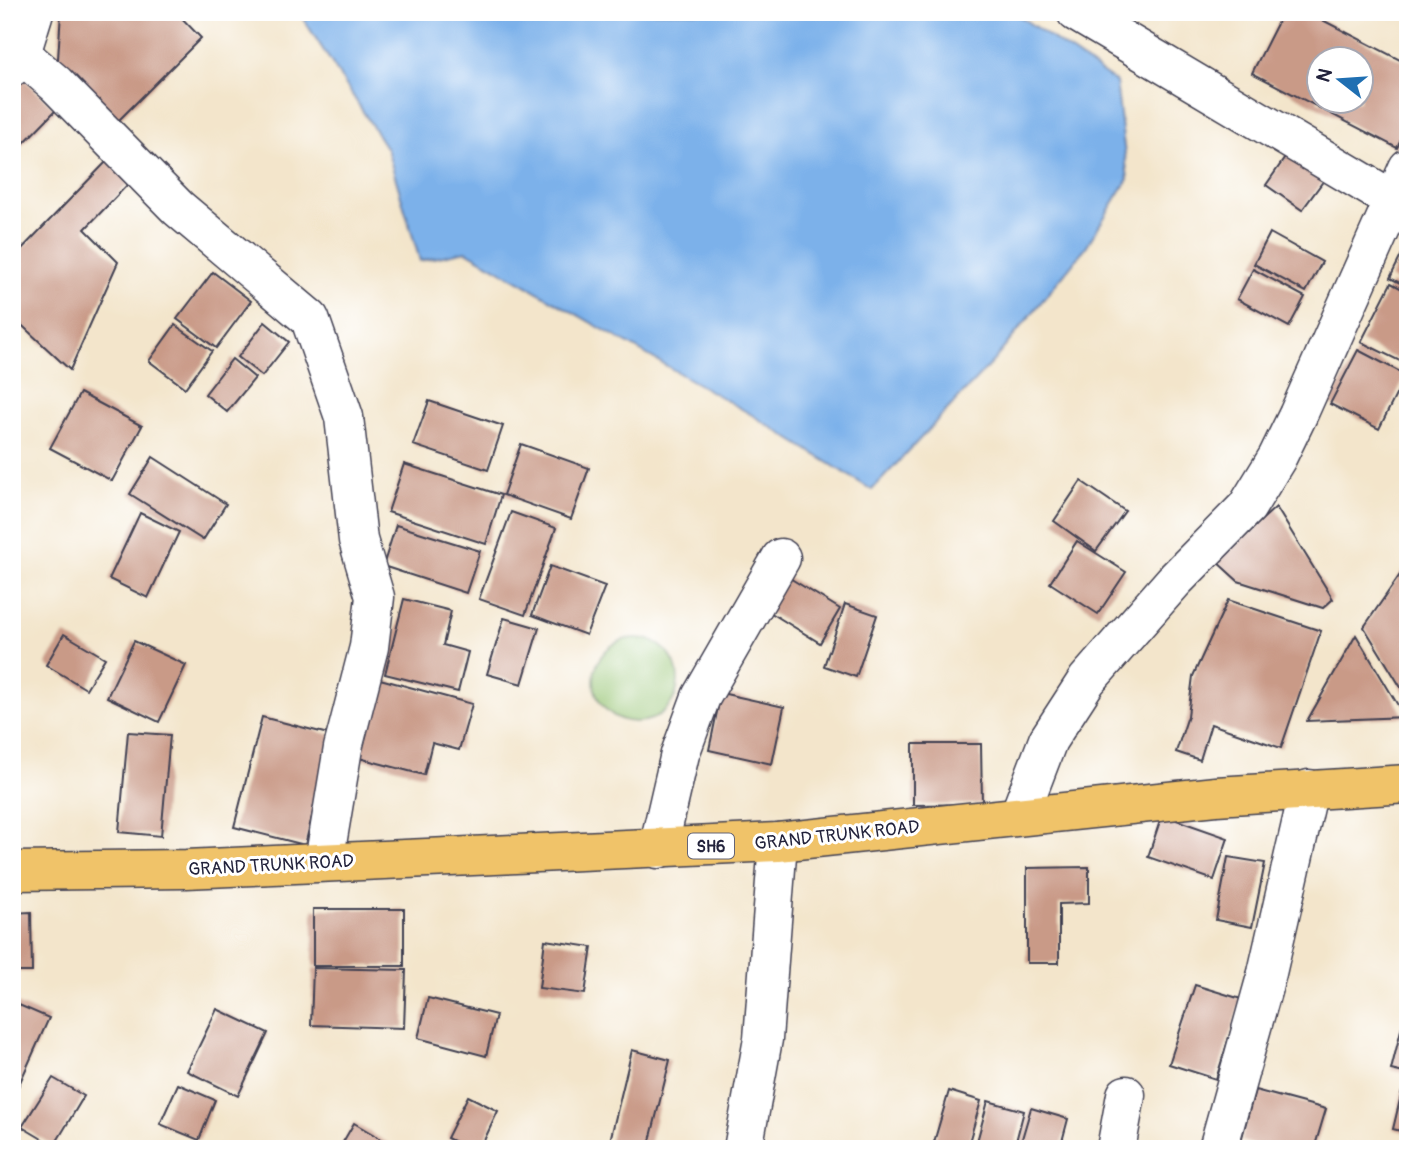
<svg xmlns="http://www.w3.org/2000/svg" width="1420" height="1161" font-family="Pangolin,sans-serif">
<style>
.green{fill:#97c573;stroke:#5c7457;stroke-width:2}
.water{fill:#7cb1ea;stroke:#4f6a92;stroke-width:2}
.building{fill:#c99a87;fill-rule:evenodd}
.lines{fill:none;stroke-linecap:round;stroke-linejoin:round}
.minor-casing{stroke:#413f51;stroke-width:41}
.major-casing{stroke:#413f51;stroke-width:41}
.minor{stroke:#fff;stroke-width:38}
.major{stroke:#f0c369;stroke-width:38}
.labels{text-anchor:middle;stroke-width:6;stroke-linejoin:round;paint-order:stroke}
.shield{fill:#fff;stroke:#646476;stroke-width:2}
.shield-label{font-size:16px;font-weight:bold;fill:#22223b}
.street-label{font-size:18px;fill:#22223b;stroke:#fff}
</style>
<rect width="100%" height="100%" fill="#fff"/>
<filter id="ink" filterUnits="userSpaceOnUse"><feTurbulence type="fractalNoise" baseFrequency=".0143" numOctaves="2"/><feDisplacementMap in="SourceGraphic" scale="14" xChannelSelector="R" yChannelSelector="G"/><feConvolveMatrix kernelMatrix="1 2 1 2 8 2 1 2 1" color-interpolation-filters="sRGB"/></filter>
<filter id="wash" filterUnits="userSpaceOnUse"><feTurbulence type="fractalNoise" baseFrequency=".00686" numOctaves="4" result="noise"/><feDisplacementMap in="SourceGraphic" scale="28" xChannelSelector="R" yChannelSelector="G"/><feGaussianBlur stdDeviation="1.57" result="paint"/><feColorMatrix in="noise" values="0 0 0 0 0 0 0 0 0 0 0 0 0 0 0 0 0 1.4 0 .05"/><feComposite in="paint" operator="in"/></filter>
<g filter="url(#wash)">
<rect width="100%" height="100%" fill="#f3e5cb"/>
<circle class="green" cx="636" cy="680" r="42"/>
<path class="water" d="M299,12H1013L1116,82L1128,179L1086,247L995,359L872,490L752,415L466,251L420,261L387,149Z"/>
<g id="blocks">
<g class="building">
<path d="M61,12H176L201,38L112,127L57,75Z"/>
<path d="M1283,12H1307L1408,64V126L1397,148L1252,73ZM1318,60H1360V102H1318Z"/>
<path d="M21,76L56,110L12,155V85Z"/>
<path d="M1287,155L1324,180L1302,210L1266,185Z"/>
<path d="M109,159L131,181L85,229L118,262L70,370L12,316V259Z"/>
<path d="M1270,233L1322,262L1306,292L1254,264Z"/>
<path d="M1408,242V287L1390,278Z"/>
<path d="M1253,269L1305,297L1289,327L1237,299Z"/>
<path d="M213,272L251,301L216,348L177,319Z"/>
<path d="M1391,283L1408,292V365L1361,342Z"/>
<path d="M265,322L289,342L262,376L238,357Z"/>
<path d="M175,325L212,351L185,388L149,361Z"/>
<path d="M1358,350L1406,375L1379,429L1330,404Z"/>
<path d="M232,359L255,378L227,412L205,394Z"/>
<path d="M80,393L142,426L112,481L50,448Z"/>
<path d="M429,401L503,426L488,470L413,445Z"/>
<path d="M521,444L589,468L571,519L503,495Z"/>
<path d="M153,457L226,504L203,540L130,494Z"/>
<path d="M404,464L501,495L486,544L388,512Z"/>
<path d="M1081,481L1125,511L1096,551L1054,521Z"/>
<path d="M1276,507L1333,599L1323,608L1238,581L1216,561Z"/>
<path d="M511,512L556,528L525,615L479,599Z"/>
<path d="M140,513L179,532L148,598L109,579Z"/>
<path d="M396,525L480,551L466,593L383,566Z"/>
<path d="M1077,541L1126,572L1098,614L1050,583Z"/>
<path d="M550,566L605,586L586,635L532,615Z"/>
<path d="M1406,566L1408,567V699L1364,627Z"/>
<path d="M788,577L840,609L820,643L768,611Z"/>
<path d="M404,599L451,611L443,645L468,652L458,692L385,674Z"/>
<path d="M1228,600L1321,631L1281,748L1211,724L1200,760L1176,752L1188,716L1193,676Z"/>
<path d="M845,604L877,615L856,677L824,666Z"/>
<path d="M504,618L539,628L522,684L487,674Z"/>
<path d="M64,634L105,658L86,689L46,665Z"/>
<path d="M1356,635L1405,717L1307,721Z"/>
<path d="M134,641L186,665L159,722L107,697Z"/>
<path d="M380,679L472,704L459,750L432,743L424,775L359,758Z"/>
<path d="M721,693L784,707L772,764L709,750Z"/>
<path d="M262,717L332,735L305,845L234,827Z"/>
<path d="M128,732L170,735L161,836L119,832Z"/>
<path d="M913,744H981L982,804L913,805Z"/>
<path d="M1162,815L1228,838L1214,880L1148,857Z"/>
<path d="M1228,857L1265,863L1252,927L1216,920Z"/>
<path d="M1089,867V903L1059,904V963H1027V868Z"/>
<rect x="313" y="909" width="91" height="57"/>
<path d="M31,912L32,972H12V913Z"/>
<path d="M545,940L592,947L585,994L539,988Z"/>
<path d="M313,968L406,970L404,1028L311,1025Z"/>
<path d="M1195,985L1241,999L1216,1079L1169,1064Z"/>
<path d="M428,998L496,1015L486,1056L418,1038Z"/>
<path d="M12,1002L49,1018L12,1100Z"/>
<path d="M1407,1006H1408V1074L1391,1070Z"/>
<path d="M217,1009L268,1033L238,1096L187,1071Z"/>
<path d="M632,1050L670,1060L648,1149H625L609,1145Z"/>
<path d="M53,1078L84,1096L54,1146L22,1127Z"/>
<path d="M178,1084L215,1100L199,1140L160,1124Z"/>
<path d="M1403,1087L1408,1088V1133L1393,1129Z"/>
<path d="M1255,1090L1326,1109L1314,1149H1269L1241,1141Z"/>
<path d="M949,1091L981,1101L967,1149H932Z"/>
<path d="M468,1096L498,1111L480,1149H469L447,1138Z"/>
<path d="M988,1101L1024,1111L1014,1149H975Z"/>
<path d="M1031,1108L1068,1119L1060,1149H1019Z"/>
<path d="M354,1123L398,1149H339Z"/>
</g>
</g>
</g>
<g filter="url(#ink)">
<use href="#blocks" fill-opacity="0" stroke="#413f51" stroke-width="2"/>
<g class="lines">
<g class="minor-casing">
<g id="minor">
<path d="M1076,12L1408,209"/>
<path d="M21,54L56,84L178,208L310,319L344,417L358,540L375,597L369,647L343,748L324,862"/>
<path d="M12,67L21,54L34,12"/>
<path d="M1019,816L1048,740L1087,680L1174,581L1247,507L1277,458L1298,415L1408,168"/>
<path d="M658,849L680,754L701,697L781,558"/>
<path d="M743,1149L763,1039L778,842"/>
<path d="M1116,1149L1126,1095"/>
<path d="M1218,1149L1267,973L1309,789"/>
</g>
</g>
<g class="major-casing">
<path id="major" d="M12,871L186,869L778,842L1216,796L1408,784"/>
</g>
<use href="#minor" class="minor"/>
<use href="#major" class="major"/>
</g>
</g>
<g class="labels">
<rect class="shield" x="688" y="833.5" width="46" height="25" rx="5"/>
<g class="shield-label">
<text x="711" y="852">SH6</text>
</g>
<g class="street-label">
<text transform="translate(837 835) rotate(-6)" y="6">GRAND TRUNK ROAD</text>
<text transform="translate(271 865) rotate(-3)" y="6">GRAND TRUNK ROAD</text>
</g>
</g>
<rect width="1420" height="1161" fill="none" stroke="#fff" stroke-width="42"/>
<g transform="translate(1340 80) rotate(287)"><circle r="33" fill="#ffffff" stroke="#a7a7b1" stroke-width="2"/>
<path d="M0-5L12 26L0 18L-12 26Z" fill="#1f6fb2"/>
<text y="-10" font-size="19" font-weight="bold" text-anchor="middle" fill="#22223b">N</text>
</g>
</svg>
